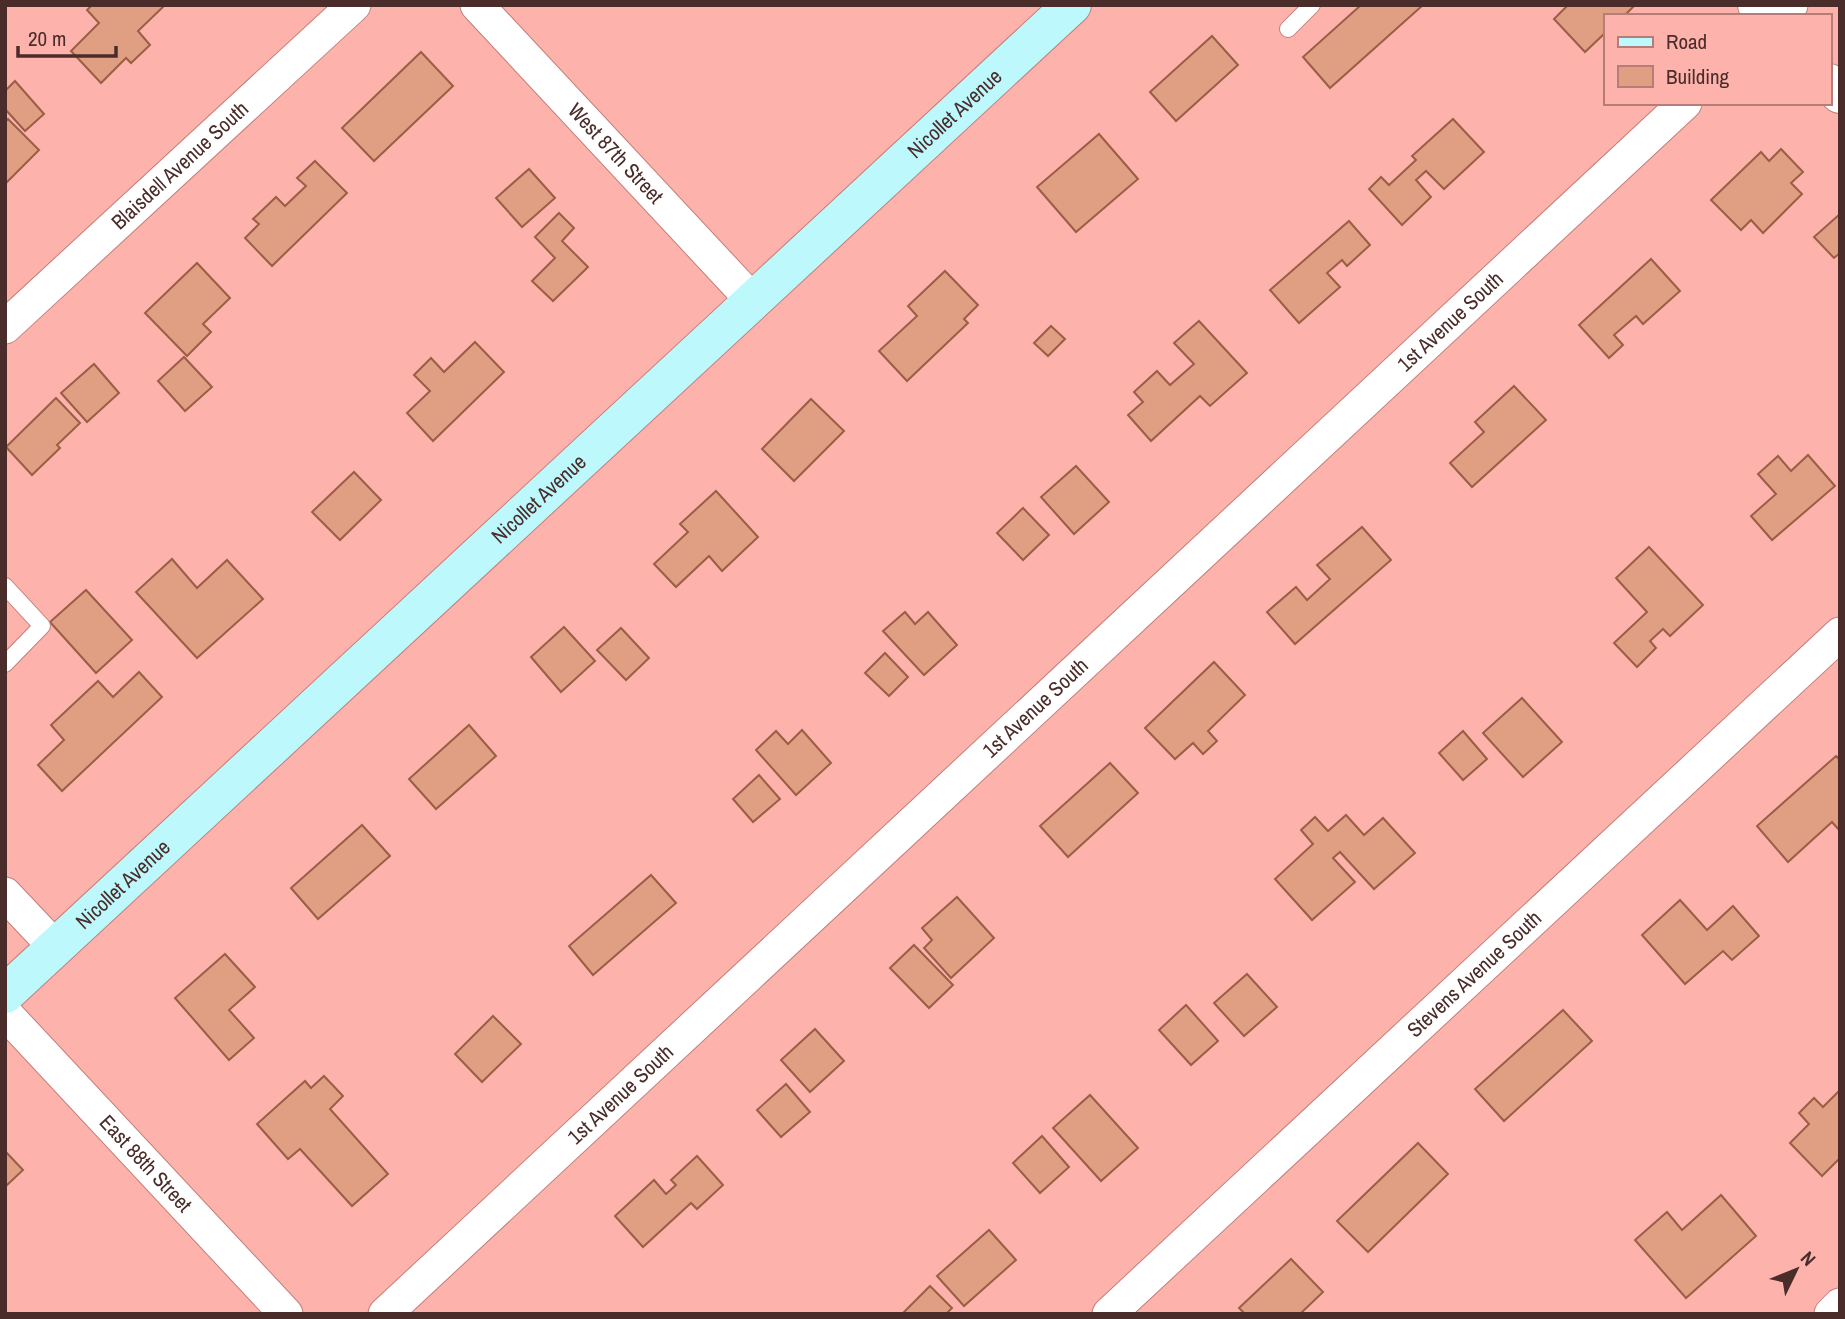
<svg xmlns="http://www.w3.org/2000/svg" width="1845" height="1319" font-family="'Archivo Narrow',sans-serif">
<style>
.building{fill:#e09e82;stroke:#9b5e44;stroke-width:2}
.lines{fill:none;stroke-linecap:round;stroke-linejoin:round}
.service-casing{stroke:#c57e79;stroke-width:18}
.minor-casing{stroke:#c57e79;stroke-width:35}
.tertiary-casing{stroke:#c57e79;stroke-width:40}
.secondary-casing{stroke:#c57e79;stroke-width:40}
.service{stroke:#fff;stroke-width:16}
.minor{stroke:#fff;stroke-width:33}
.tertiary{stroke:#fff;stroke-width:38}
.secondary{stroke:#bdf8fd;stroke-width:38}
.labels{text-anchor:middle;stroke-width:6;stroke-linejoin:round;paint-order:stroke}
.street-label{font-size:21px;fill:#4a2c2a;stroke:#fdb2ac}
</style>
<rect width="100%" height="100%" fill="#fdb2ac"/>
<g class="building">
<path d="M92,5H165L138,31L150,45L131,63L126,58L101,83L71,51L99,23L87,10Z"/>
<path d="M1361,5H1423L1330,88L1303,57Z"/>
<path d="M1568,5H1635L1624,16H1605V33L1585,52L1554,19Z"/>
<path d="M1212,36L1238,65L1176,121L1150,92Z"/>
<path d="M421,52L453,86L374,161L342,128Z"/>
<path d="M15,81L44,114L25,131L5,109V91Z"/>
<path d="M8,119L39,150L5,184V122Z"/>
<path d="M1453,119L1484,152L1444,189L1426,171L1416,180L1431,197L1402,225L1369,189L1381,177L1389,185L1416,160L1412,156Z"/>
<path d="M1099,134L1138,179L1076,232L1037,187Z"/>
<path d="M1781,149L1803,172L1791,183L1802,194L1763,233L1751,220L1741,230L1711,200L1761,152L1769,161Z"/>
<path d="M315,161L347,193L272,266L245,238L259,224L253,219L276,197L285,206L306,186L297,178Z"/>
<path d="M529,169L555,198L522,227L496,198Z"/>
<path d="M559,213L574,228L562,241L588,267L553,301L532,281L555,258L535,237Z"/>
<path d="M1840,214V253L1834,258L1814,237Z"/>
<path d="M1349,221L1370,245L1347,266L1342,260L1327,273L1340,287L1299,323L1270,290Z"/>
<path d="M1651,259L1680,291L1643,324L1636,316L1614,335L1623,345L1609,358L1579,325Z"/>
<path d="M197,263L230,298L203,324L211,332L187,356L145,313Z"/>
<path d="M945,271L978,305L964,319L968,323L907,381L879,351L917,316L908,306Z"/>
<path d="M1199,321L1247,373L1210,406L1200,396L1151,441L1128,415L1143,402L1134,392L1157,371L1170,385L1194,364L1174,343Z"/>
<path d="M1051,326L1065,339L1048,356L1034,343Z"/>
<path d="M475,342L504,372L433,441L407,413L430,391L414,375L431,358L444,372Z"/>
<path d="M184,357L212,387L185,411L158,381Z"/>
<path d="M94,364L119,393L87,422L61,393Z"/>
<path d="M1514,386L1546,420L1472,487L1450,463L1484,432L1475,422Z"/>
<path d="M56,398L80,423L57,445L60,448L32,475L6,447Z"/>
<path d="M811,399L844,431L794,481L762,449Z"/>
<path d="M1808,455L1835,486L1772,540L1751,516L1776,494L1758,474L1778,456L1791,471Z"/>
<path d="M1076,466L1109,502L1074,534L1041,497Z"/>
<path d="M354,472L381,500L340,540L312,512Z"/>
<path d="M716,491L758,537L722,571L709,556L676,587L654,564L688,532L680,524Z"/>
<path d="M1023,508L1049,535L1023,560L997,533Z"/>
<path d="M1362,527L1391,560L1295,644L1267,612L1296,587L1307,600L1330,579L1317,565Z"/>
<path d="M1649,547L1703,605L1670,636L1663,629L1650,641L1656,648L1637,667L1614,643L1647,612L1616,578Z"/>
<path d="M172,559L197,588L227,560L263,599L197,658L136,592Z"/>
<path d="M86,590L132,640L96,673L50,622Z"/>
<path d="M905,612L915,624L928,612L957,645L924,675L883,631Z"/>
<path d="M564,627L595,661L561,692L531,657Z"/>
<path d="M621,628L649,658L626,680L597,650Z"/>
<path d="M885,653L908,677L889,696L865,673Z"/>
<path d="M1214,662L1245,695L1208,731L1217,741L1203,754L1193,743L1175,759L1145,728Z"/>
<path d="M139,672L162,697L62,791L38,765L64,740L51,725L98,681L113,697Z"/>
<path d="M1522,698L1562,742L1523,777L1483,733Z"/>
<path d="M469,725L496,756L436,809L409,779Z"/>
<path d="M802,730L831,763L796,795L756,750L776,731L788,744Z"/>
<path d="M1463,731L1487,759L1463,780L1439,753Z"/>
<path d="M1836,756L1840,760V831L1832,822L1788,862L1757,826Z"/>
<path d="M1110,763L1138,793L1068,857L1040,826Z"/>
<path d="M759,775L780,799L753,822L733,799Z"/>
<path d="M1346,815L1364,835L1383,818L1415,853L1374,889L1340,852L1333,858L1355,882L1312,920L1275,879L1313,844L1301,830L1315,817L1328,831Z"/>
<path d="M362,825L390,856L318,919L291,888Z"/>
<path d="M651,875L676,903L593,975L569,946Z"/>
<path d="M957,897L994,938L951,978L924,948L932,940L922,928Z"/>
<path d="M1680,900L1707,930L1733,906L1759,936L1732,960L1723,951L1685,984L1642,935Z"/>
<path d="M914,945L953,985L929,1008L890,968Z"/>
<path d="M225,954L255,987L229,1010L254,1038L229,1060L175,998Z"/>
<path d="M1247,974L1277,1007L1244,1036L1214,1003Z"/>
<path d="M1186,1005L1218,1041L1191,1065L1159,1030Z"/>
<path d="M1563,1010L1592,1041L1504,1121L1475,1089Z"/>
<path d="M493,1016L521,1044L482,1082L455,1054Z"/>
<path d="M815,1029L844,1061L810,1092L781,1060Z"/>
<path d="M324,1076L343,1096L330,1109L388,1174L352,1206L300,1149L288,1159L257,1124L305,1081L311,1088Z"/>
<path d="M786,1084L810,1112L781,1137L757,1110Z"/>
<path d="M1840,1090V1158L1822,1176L1790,1143L1809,1124L1799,1113L1814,1098L1823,1107Z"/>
<path d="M1090,1095L1138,1148L1101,1181L1053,1128Z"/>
<path d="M1042,1136L1069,1167L1040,1193L1013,1163Z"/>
<path d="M1418,1143L1448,1174L1368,1252L1337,1221Z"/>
<path d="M5,1151L23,1170L7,1185L5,1184Z"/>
<path d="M697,1156L723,1185L697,1209L691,1203L643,1247L615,1216L654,1180L666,1194L676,1185L671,1180Z"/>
<path d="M1721,1195L1756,1236L1686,1298L1635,1240L1667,1212L1682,1230Z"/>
<path d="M989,1230L1016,1260L964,1306L937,1276Z"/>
<path d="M1291,1259L1323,1292L1300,1314H1245L1239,1308Z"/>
<path d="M930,1286L952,1308L946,1314H902Z"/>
</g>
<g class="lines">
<g class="service-casing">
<g id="service">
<path d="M1288,29L1312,5"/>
<path d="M5,586L42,626L5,664"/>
</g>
</g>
<g class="minor-casing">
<g id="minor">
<path id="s1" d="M477,5L753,301"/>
<path d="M1779,16L1791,5"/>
<path id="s2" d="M5,327L354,5"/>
<path d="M5,894L55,947"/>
<path id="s3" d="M5,1013L286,1314"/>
<path id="s4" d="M385,1314L1685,103"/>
<path id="s5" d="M1109,1314L1840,634"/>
<path d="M1831,1314L1840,1305"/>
</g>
</g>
<g class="tertiary-casing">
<g id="tertiary">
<path d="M1757,5L1767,16"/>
<path d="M1829,83L1840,94"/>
</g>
</g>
<g class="secondary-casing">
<g id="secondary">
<path id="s6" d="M5,994L1072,5"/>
</g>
</g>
<use href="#service" class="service"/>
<use href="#minor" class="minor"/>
<use href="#tertiary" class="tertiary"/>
<use href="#secondary" class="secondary"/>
</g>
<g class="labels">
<g class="street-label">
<text dy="7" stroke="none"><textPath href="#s6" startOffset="1295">Nicollet Avenue</textPath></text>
<text dy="7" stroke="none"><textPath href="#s1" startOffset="203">West 87th Street</textPath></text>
<text dy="7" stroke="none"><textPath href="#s2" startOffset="238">Blaisdell Avenue South</textPath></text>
<text dy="7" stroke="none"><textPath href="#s4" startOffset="1456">1st Avenue South</textPath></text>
<text dy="7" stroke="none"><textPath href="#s6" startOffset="728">Nicollet Avenue</textPath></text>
<text dy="7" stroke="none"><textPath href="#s4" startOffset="889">1st Avenue South</textPath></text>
<text dy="7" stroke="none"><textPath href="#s6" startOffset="161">Nicollet Avenue</textPath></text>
<text dy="7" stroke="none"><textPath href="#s5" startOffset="499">Stevens Avenue South</textPath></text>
<text dy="7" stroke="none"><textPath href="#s4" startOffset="322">1st Avenue South</textPath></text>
<text dy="7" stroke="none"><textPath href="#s3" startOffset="206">East 88th Street</textPath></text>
</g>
</g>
<rect width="1845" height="1319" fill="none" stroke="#4a2c2a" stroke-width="14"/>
<rect x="1604" y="14" width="228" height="91" fill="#fdb2ac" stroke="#b57c78" stroke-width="2"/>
<rect x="1618" y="37" width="35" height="10" fill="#bdf8fd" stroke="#b57c78" stroke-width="2"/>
<text x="1666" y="49" font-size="21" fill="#4a2c2a">Road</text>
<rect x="1618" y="66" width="35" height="21" fill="#e09e82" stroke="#b57c78" stroke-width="2"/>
<text x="1666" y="84" font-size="21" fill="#4a2c2a">Building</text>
<g transform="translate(1796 1270) rotate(47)" stroke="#fdb2ac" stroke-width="5" paint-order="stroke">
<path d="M0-5L12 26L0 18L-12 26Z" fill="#4a2c2a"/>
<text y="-10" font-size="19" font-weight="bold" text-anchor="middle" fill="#4a2c2a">N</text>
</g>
<path d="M18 46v10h98v-10" fill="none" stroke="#4a2c2a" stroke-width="3.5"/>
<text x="28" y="46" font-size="21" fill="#4a2c2a" stroke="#fdb2ac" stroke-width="5" paint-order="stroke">20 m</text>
</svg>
